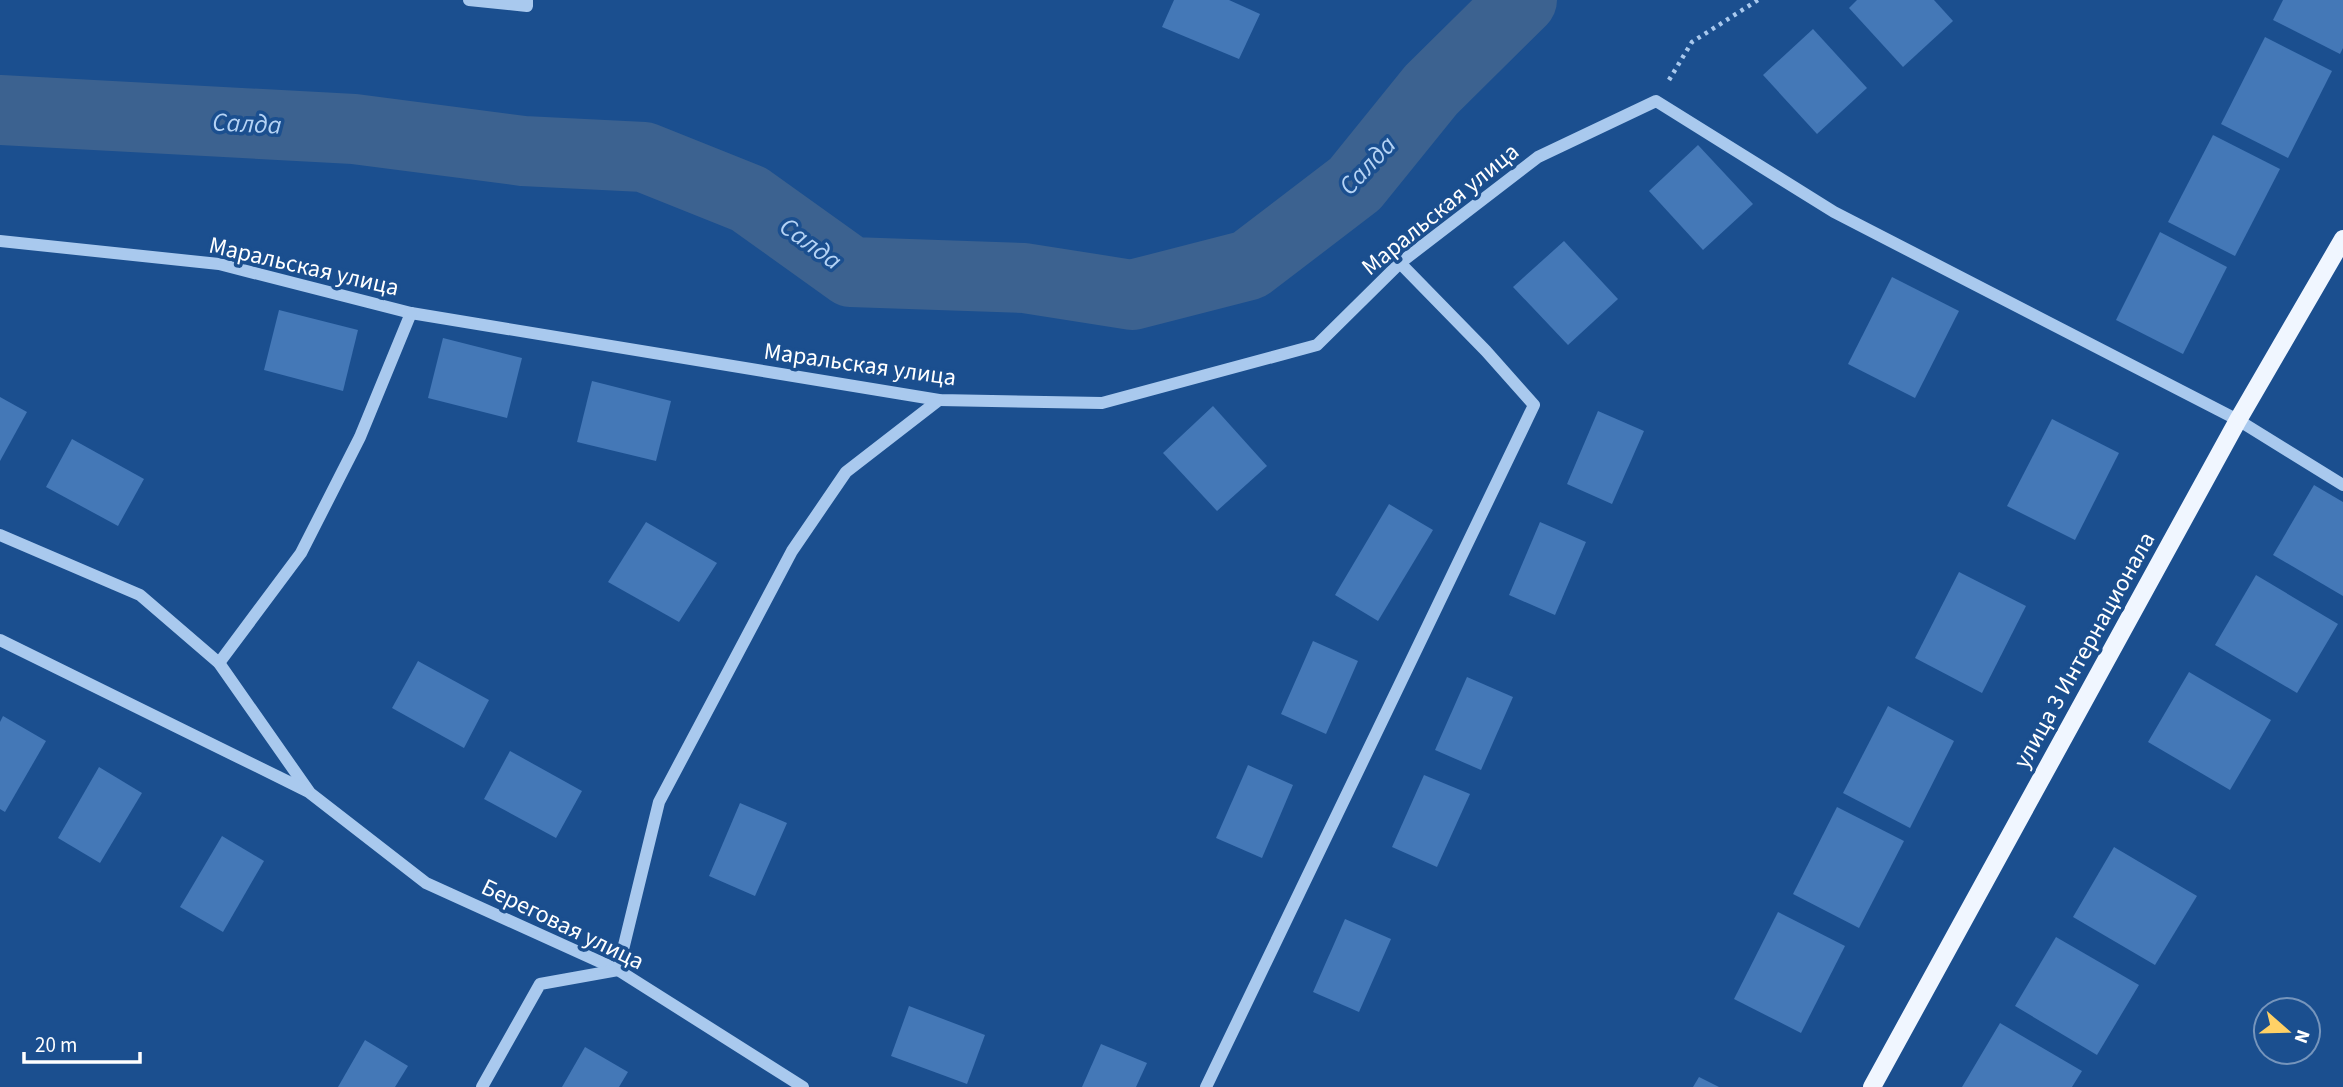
<svg xmlns="http://www.w3.org/2000/svg" width="2343" height="1087" font-family="'Source Sans 3',sans-serif">
<style>
.lines{fill:none;stroke-linecap:round;stroke-linejoin:round}
.river{stroke:#3c6290;stroke-width:70}
.building{fill:#4478b7}
.path{stroke:#a9c9ee;stroke-width:4.5;stroke-dasharray:3.5 5;stroke-linecap:butt}
.minor{stroke:#a9c9ee;stroke-width:12}
.major{stroke:#f0f6ff;stroke-width:18}
.labels{text-anchor:middle;stroke-width:7;stroke-linejoin:round;paint-order:stroke}
.street-label{font-size:24px;fill:#fff;stroke:#1b4f8f}
.water-label{font-size:26px;font-style:italic;fill:#b5d3f5;stroke:#1b4f8f}
</style>
<rect width="100%" height="100%" fill="#1b4f8f"/>
<g class="lines">
<path class="river" d="M0,110L354,129L523,151L644,157L749,199L851,272L1024,278L1132,295L1249,265L1355,184L1431,90L1522,0"/>
</g>
<g class="building">
<path d="M1174,0H1229L1260,14L1239,59L1162,27Z"/>
<path d="M1857,0H1934L1953,21L1903,67L1849,8Z"/>
<path d="M2283,0H2343V48L2340,54L2273,20Z"/>
<path d="M1813,29L1867,88L1817,134L1763,75Z"/>
<path d="M2265,37L2332,71L2288,158L2221,124Z"/>
<path d="M2213,135L2280,169L2235,256L2168,222Z"/>
<path d="M1698,145L1753,204L1703,250L1649,191Z"/>
<path d="M2160,232L2227,267L2183,354L2116,320Z"/>
<path d="M1564,241L1618,299L1568,345L1513,287Z"/>
<path d="M1892,277L1959,311L1915,398L1848,364Z"/>
<path d="M279,310L358,330L343,391L264,370Z"/>
<path d="M443,338L522,358L507,418L428,398Z"/>
<path d="M592,381L671,401L656,461L577,442Z"/>
<path d="M0,397L27,412L0,461Z"/>
<path d="M1213,406L1267,466L1217,511L1163,453Z"/>
<path d="M1598,411L1644,431L1612,504L1567,484Z"/>
<path d="M2052,419L2119,453L2075,540L2007,506Z"/>
<path d="M72,439L144,479L118,526L46,487Z"/>
<path d="M2314,485L2343,502V596L2273,555Z"/>
<path d="M1389,504L1433,530L1378,621L1335,595Z"/>
<path d="M646,522L717,563L679,622L608,582Z"/>
<path d="M1540,522L1586,542L1555,615L1509,595Z"/>
<path d="M1959,572L2026,606L1982,693L1915,658Z"/>
<path d="M2256,575L2338,624L2297,693L2215,645Z"/>
<path d="M1313,641L1358,661L1326,734L1281,714Z"/>
<path d="M418,661L489,700L464,748L392,708Z"/>
<path d="M2189,672L2271,720L2230,790L2148,742Z"/>
<path d="M1467,677L1513,697L1481,770L1435,750Z"/>
<path d="M1888,706L1954,741L1910,828L1843,793Z"/>
<path d="M3,716L46,741L5,812L0,809V722Z"/>
<path d="M510,751L582,791L556,838L484,799Z"/>
<path d="M1248,765L1293,785L1262,858L1216,838Z"/>
<path d="M99,767L142,793L100,863L58,838Z"/>
<path d="M1424,775L1470,794L1437,867L1392,847Z"/>
<path d="M740,803L787,823L755,896L709,876Z"/>
<path d="M1837,807L1904,841L1859,928L1793,894Z"/>
<path d="M222,836L264,861L223,932L180,907Z"/>
<path d="M2114,847L2197,896L2155,965L2073,917Z"/>
<path d="M1778,912L1845,946L1801,1033L1734,999Z"/>
<path d="M1345,919L1391,939L1359,1012L1313,992Z"/>
<path d="M2056,937L2139,985L2097,1055L2015,1006Z"/>
<path d="M909,1006L985,1035L967,1084L891,1056Z"/>
<path d="M2000,1023L2082,1071L2072,1087H1962Z"/>
<path d="M365,1040L408,1066L395,1087H338Z"/>
<path d="M1101,1044L1147,1063L1136,1087H1082Z"/>
<path d="M585,1047L628,1072L619,1087H562Z"/>
<path d="M1699,1077L1719,1087H1693Z"/>
</g>
<g class="lines">
<path class="path" d="M1669,80L1692,42L1758,0"/>
<g class="minor">
<path d="M469,0L527,6V0"/>
<path d="M0,241L219,264L411,313L939,400L1102,403L1317,345L1400,263L1538,157L1656,101L1834,212L2238,420L2343,485"/>
<path d="M0,535L140,595L219,663L310,793L426,883L618,970L803,1087"/>
<path d="M0,640L307,791"/>
<path d="M219,663L301,553L360,437L411,313"/>
<path d="M482,1087L540,984L618,970L659,802L792,551L846,472L939,400"/>
<path d="M1206,1087L1534,405L1486,351L1400,263"/>
</g>
<path class="major" d="M1872,1087L2238,420L2343,239"/>
</g>
<g class="labels">
<g class="street-label">
<text transform="translate(1440 209) rotate(-39)" y="8">Маральская улица</text>
<text transform="translate(304 266) rotate(13)" y="8">Маральская улица</text>
<text transform="translate(860 364) rotate(8)" y="8">Маральская улица</text>
<text transform="translate(2084 650) rotate(-61)" y="8">улица 3 Интернационала</text>
<text transform="translate(563 924) rotate(26)" y="8">Береговая улица</text>
</g>
<g class="water-label">
<text transform="translate(247 123) rotate(3)" y="9">Салда</text>
<text transform="translate(1367 165) rotate(-47)" y="9">Салда</text>
<text transform="translate(811 243) rotate(36)" y="9">Салда</text>
</g>
</g>
<g transform="translate(2287 1031) rotate(110)"><circle r="33" fill="#1b4f8f" stroke="#7695bc" stroke-width="2"/>
<path d="M0-5L12 26L0 18L-12 26Z" fill="#ffd166"/>
<text y="-10" font-size="19" font-weight="bold" text-anchor="middle" fill="#ffffff">N</text>
</g>
<path d="M24 1052v10h116v-10" fill="none" stroke="#ffffff" stroke-width="3.5"/>
<text x="35" y="1052" font-size="21" fill="#ffffff" stroke="#1b4f8f" stroke-width="5" paint-order="stroke">20 m</text>
</svg>
